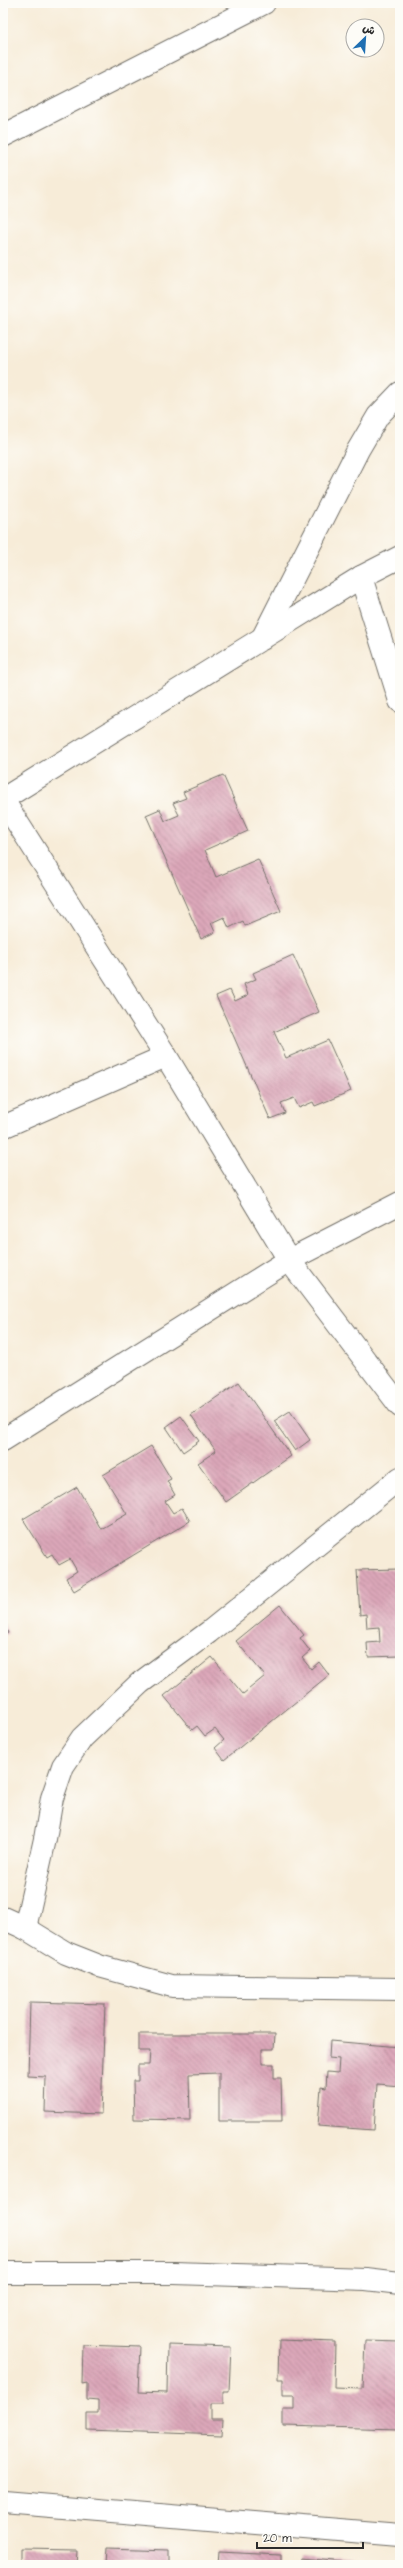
<svg xmlns="http://www.w3.org/2000/svg" width="403" height="2568" font-family="'Architects Daughter','Playpen Sans Arabic',sans-serif">
<style>
.building{fill:url(#building-back-hatch)}
.lines{fill:none;stroke-linecap:round;stroke-linejoin:round}
.minor-casing{stroke:#726f68;stroke-width:24}
.minor{stroke:#fff;stroke-width:22}
</style>
<defs>
<pattern id="building-back-hatch" width="6" height="6" patternUnits="userSpaceOnUse"><rect width="6" height="6" fill="#dca7b9"/><path d="M-1 5l2 2M0 0l6 6M5-1l2 2" fill="none" stroke="#b38897"/></pattern>
</defs>
<rect width="100%" height="100%" fill="#fdfcf7"/>
<filter id="ink" filterUnits="userSpaceOnUse"><feTurbulence type="fractalNoise" baseFrequency=".025" numOctaves="2"/><feDisplacementMap in="SourceGraphic" scale="8" xChannelSelector="R" yChannelSelector="G"/><feConvolveMatrix kernelMatrix="1 2 1 2 8 2 1 2 1" color-interpolation-filters="sRGB"/></filter>
<filter id="wash" filterUnits="userSpaceOnUse"><feTurbulence type="fractalNoise" baseFrequency=".012" numOctaves="4" result="noise"/><feDisplacementMap in="SourceGraphic" scale="16" xChannelSelector="R" yChannelSelector="G"/><feGaussianBlur stdDeviation="0.9" result="paint"/><feColorMatrix in="noise" values="0 0 0 0 0 0 0 0 0 0 0 0 0 0 0 0 0 1.4 0 .05"/><feComposite in="paint" operator="in"/></filter>
<g filter="url(#wash)">
<rect width="100%" height="100%" fill="#f7ecd8"/>
<g id="blocks">
<g class="building">
<path d="M223,775L248,831L205,850L216,877L258,859L281,911L245,926L243,921L229,928L224,917L211,923L215,932L201,939L146,815L160,809L165,821L179,815L173,803L186,798L183,792Z"/>
<path d="M293,955L319,1012L274,1032L286,1058L328,1040L351,1091L315,1106L313,1102L299,1108L294,1098L281,1103L285,1113L270,1119L216,996L230,990L235,1001L248,995L244,984L256,979L253,973Z"/>
<path d="M239,1382L291,1456L226,1502L198,1463L216,1451L191,1415Z"/>
<path d="M290,1411L310,1440L295,1451L274,1421Z"/>
<path d="M181,1416L199,1441L183,1452L166,1427Z"/>
<path d="M151,1446L171,1479L167,1481L175,1495L165,1501L173,1513L182,1508L190,1521L74,1591L66,1578L77,1571L70,1559L59,1565L52,1554L47,1557L23,1519L77,1487L101,1529L127,1514L103,1475Z"/>
<path d="M400,1569V1656L368,1657L367,1643L380,1642L379,1627L367,1628L366,1614L360,1615L357,1570Z"/>
<path d="M280,1605L304,1635L300,1638L310,1651L302,1658L311,1669L319,1662L329,1675L224,1760L215,1748L224,1740L215,1729L205,1736L197,1726L192,1730L164,1696L212,1657L243,1694L265,1676L236,1641Z"/>
<path d="M3,1623L8,1633L3,1636Z"/>
<path d="M30,2002L105,2004L101,2114L45,2112L46,2077L28,2076Z"/>
<path d="M139,2034H275L274,2049H262V2064H274V2078H281L282,2121H219V2073L189,2074L190,2120L134,2119L133,2081H138V2065H149L150,2051H139Z"/>
<path d="M330,2041L400,2047V2086L377,2084L374,2130L318,2126L321,2087L326,2088L327,2072L338,2073L339,2059L329,2058Z"/>
<path d="M279,2340L335,2342L334,2388L363,2389L365,2341L400,2342V2429L283,2426V2409H294V2395H283V2379H278Z"/>
<path d="M83,2345L140,2347L138,2392L167,2393L168,2345L231,2347L229,2391H223V2404H210V2419H223L222,2435L87,2430V2414H98V2400L87,2399V2383L82,2384Z"/>
<path d="M21,2549L78,2550L77,2565H21Z"/>
<path d="M107,2549L169,2551V2565H106Z"/>
<path d="M219,2552L281,2555V2565H218Z"/>
<path d="M300,2558L357,2563V2565H299Z"/>
</g>
</g>
</g>
<g filter="url(#ink)">
<use href="#blocks" fill-opacity="0" stroke="#726f68" stroke-width="1"/>
<g class="lines">
<g class="minor-casing">
<g id="minor">
<path d="M3,136L264,3"/>
<path d="M361,577L400,701"/>
<path d="M262,639L358,450L378,416L400,393"/>
<path d="M3,799L361,577L400,557"/>
<path d="M3,800L166,1056L289,1260L400,1406"/>
<path d="M3,1127L166,1056"/>
<path d="M3,1440L289,1260L400,1203"/>
<path d="M3,1918L25,1928L66,1953L99,1966L172,1986L400,1989"/>
<path d="M25,1928L45,1839L52,1798L63,1766L82,1738L140,1683L209,1632L400,1478"/>
<path d="M3,2273H174L366,2279L400,2283"/>
<path d="M3,2502L400,2535"/>
</g>
</g>
<use href="#minor" class="minor"/>
</g>
</g>
<rect width="403" height="2568" fill="none" stroke="#fdfcf7" stroke-width="16"/>
<g transform="translate(365 38) rotate(25)"><circle r="19" fill="#fdfcf7" stroke="#a9a8a5"/>
<path d="M0-3L7 15L0 10L-7 15Z" fill="#1f6fb2"/>
<text y="-6" font-size="11" font-weight="bold" text-anchor="middle" fill="#2b2b2b">ش</text>
</g>
<path d="M257 2542v6h106v-6" fill="none" stroke="#2b2b2b" stroke-width="2"/>
<text x="263" y="2542" font-size="12" fill="#2b2b2b" stroke="#fdfcf7" stroke-width="3" paint-order="stroke">20 m</text>
</svg>
